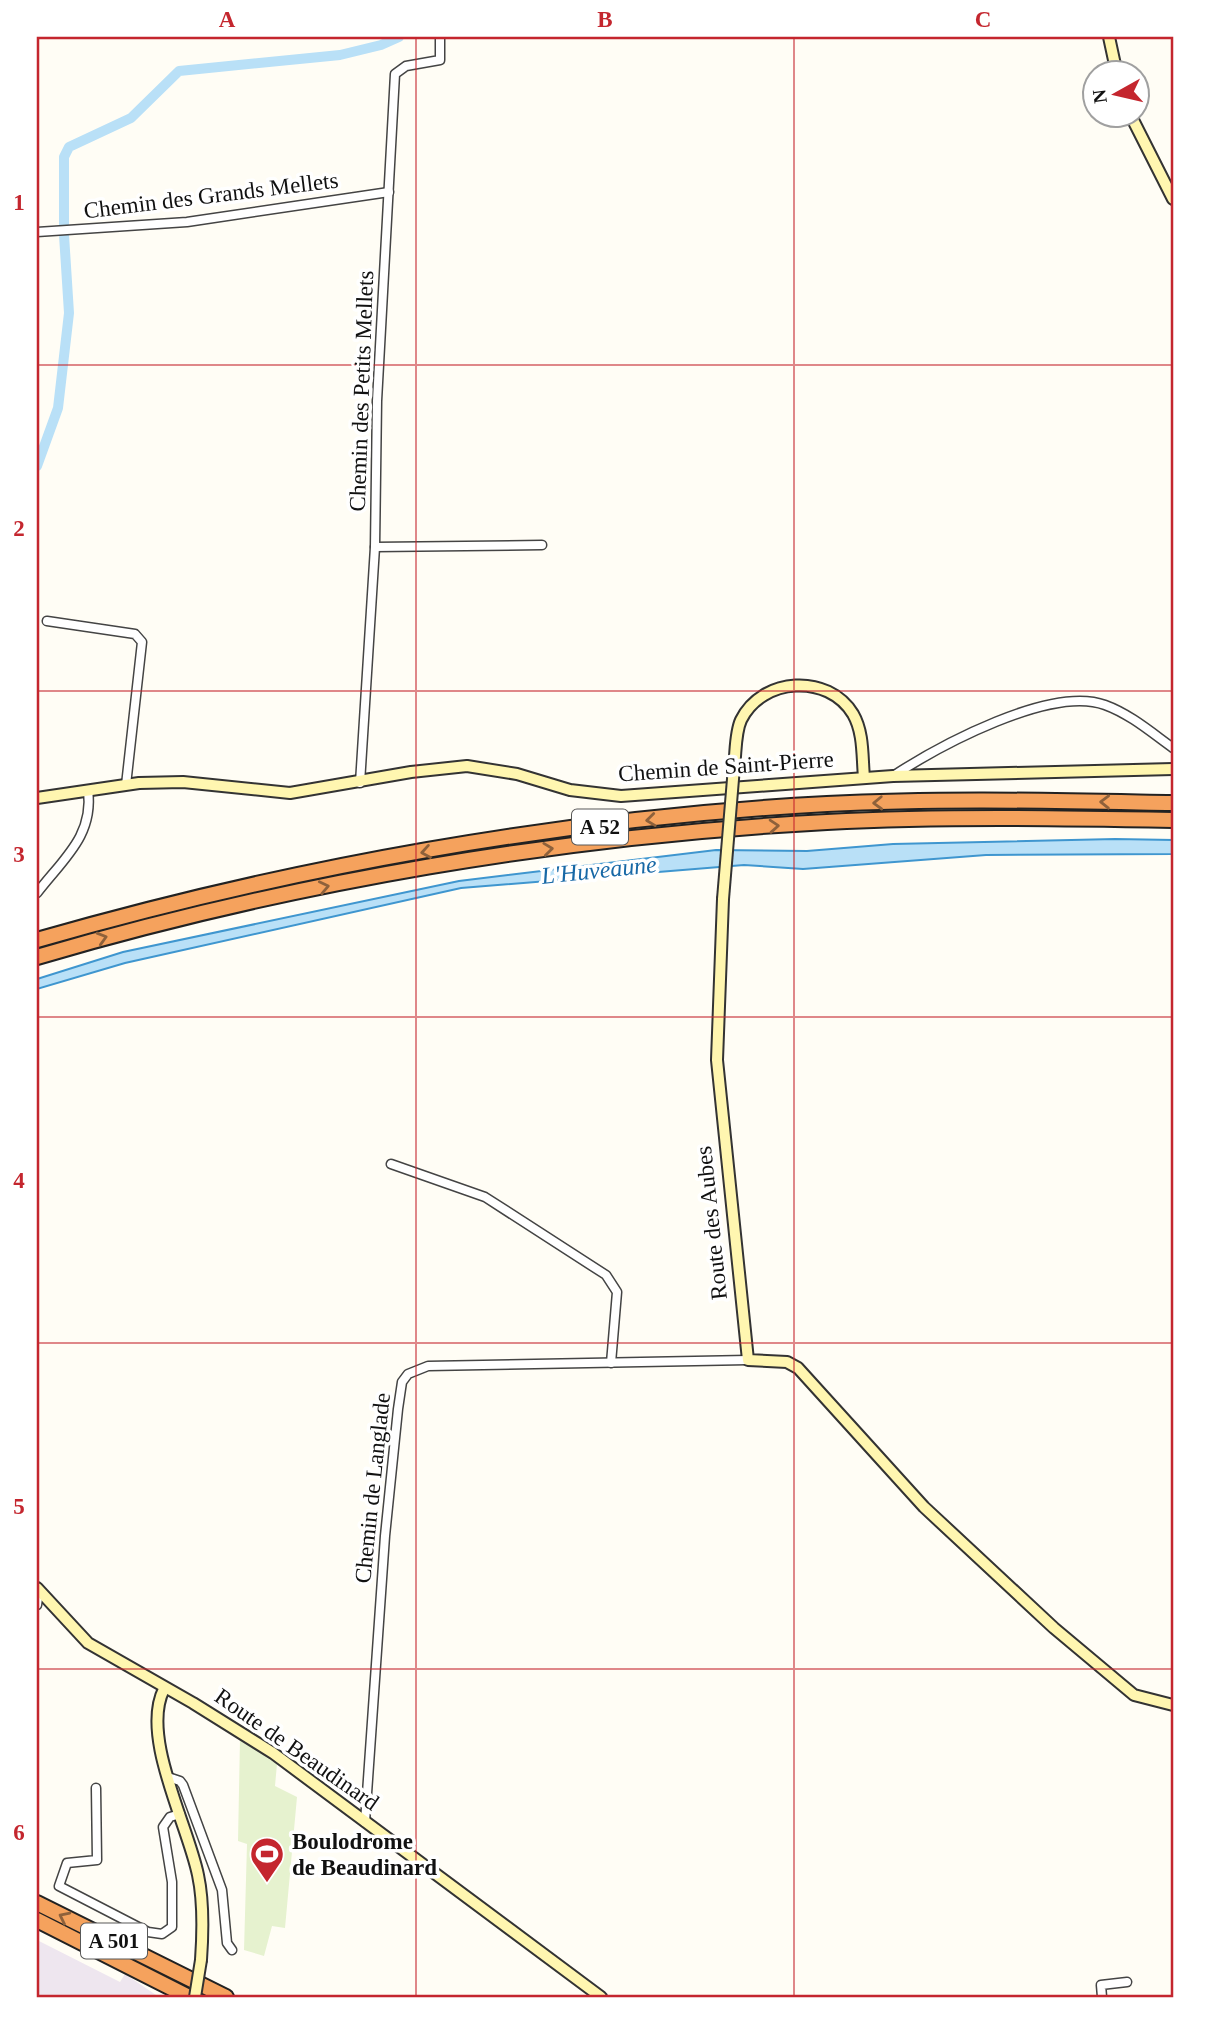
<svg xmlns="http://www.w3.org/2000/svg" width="1210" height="2034" font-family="Georgia,serif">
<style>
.industrial{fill:#eee6ef}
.pitch{fill:#e6f2cf}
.water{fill:#b9e0f7;stroke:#3f96cf;stroke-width:2}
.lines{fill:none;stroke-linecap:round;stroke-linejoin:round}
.canal{stroke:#b9e0f7;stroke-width:10}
.street-casing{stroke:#444;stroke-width:11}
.secondary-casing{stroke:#333;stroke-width:14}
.highway-casing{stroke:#222;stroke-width:18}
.street{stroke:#fff;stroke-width:8}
.secondary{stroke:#fff6b0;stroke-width:10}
.highway{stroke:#f5a25d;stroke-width:14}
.secondary-bridge-casing{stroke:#333;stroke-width:14;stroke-linecap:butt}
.secondary-bridge{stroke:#fff6b0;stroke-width:10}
.oneway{stroke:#8e613b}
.grid{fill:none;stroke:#c4262e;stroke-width:2;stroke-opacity:0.55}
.labels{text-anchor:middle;stroke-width:7;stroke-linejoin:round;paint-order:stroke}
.shield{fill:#fff;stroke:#585858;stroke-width:2}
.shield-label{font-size:21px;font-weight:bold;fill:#111}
.street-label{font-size:23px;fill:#111;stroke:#fff}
.poi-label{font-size:23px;font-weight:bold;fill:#111;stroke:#fff;text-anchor:start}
.water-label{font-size:24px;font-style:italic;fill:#1768a6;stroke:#fff}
.neatline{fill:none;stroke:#c4262e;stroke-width:2.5}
.grid-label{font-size:23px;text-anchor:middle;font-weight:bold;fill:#c4262e}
</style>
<rect width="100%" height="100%" fill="#fffdf5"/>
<path class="industrial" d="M37,1940L120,1982L125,1974L159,1997H37Z"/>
<path class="pitch" d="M240,1739L277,1764L275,1786L297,1797L285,1928L272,1926L264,1956L244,1950L247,1844L238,1841Z"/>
<path class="water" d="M1115,839L1173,840V854L986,855L803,869L744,865L461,888L125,963L37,989V979L123,952L459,881L716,850L807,851L893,844Z"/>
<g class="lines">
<g class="canal">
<path d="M64,229V157L69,147L131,118L179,71L340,55L381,45L399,37"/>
<path d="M37,466L58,408L69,313L64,235"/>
</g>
<g class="street-casing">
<g id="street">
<path d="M37,232L187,222L389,192"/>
<path d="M375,547L542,545"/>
<path d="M47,621L135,634L142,642L126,785"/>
<path d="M893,776C939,746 1051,685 1105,705C1130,714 1152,733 1173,748"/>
<path d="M360,783L375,547L377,401L395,74L406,66L440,60V37"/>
<path d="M37,893C63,859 94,836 88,790"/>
<path d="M391,1164L485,1197L606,1275L617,1292L611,1363"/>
<path d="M37,1605L39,1591"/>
<path d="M168,1777L180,1781L183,1785L222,1890L227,1943L232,1950"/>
<path d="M96,1788L97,1860L67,1863L59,1886L148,1932L162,1934L172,1927V1882L163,1827L170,1817L180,1814"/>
<path d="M365,1822L385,1536L398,1409L402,1382L408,1374L428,1366L748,1360"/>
<path d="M1102,1997L1101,1985L1127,1982"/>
</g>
</g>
<g class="secondary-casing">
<g id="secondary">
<path d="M1109,37L1117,74"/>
<path d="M1131,116L1173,199"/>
<path d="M734,767C736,752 735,733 741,720C762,677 828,673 853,714C864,733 862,757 864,777"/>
<path d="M37,798L139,783L183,782L290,793L411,772L467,766L517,774L570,790L621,796L893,776L1173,769"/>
<path d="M723,899L717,1060L748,1360L787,1362L798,1368L924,1507L1054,1628L1134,1695L1173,1705"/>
<path d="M37,1588L88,1643L193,1703L273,1753L601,1997"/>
<path d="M164,1689C140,1736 188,1825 198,1875C204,1903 203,1932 201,1960"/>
</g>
</g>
<g class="highway-casing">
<g id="highway">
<path d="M37,940C291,867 562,818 827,804C942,798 1058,801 1173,803"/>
<path d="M37,957C292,882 561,836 827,822C942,816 1058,818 1173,820"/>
<path d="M37,1903L226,1997"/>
<path d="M37,1920L189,1997"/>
</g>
</g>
<use href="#street" class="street"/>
<use href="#secondary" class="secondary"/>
<use href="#highway" class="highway"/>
<g class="secondary-bridge-casing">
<g id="secondary-bridge">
<path d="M723,899L734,767"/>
<path d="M195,1997L201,1960"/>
</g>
</g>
<use href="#secondary-bridge" class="secondary-bridge"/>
</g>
<defs><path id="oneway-chevron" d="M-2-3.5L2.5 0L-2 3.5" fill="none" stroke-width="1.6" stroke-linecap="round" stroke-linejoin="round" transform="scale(1.75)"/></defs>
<g class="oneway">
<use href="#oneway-chevron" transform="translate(1105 802) rotate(-179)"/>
<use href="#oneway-chevron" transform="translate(878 803) rotate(178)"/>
<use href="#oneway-chevron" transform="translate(651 820) rotate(173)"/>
<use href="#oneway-chevron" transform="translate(774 826) rotate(-4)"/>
<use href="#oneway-chevron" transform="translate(548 849) rotate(-7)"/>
<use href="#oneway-chevron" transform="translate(426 852) rotate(170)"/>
<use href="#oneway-chevron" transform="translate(324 887) rotate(-12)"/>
<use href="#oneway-chevron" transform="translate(102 938) rotate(-16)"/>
<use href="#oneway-chevron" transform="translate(64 1917) rotate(-154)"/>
</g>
<path class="grid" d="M416,37V1997M794,37V1997M37,365H1173M37,691H1173M37,1017H1173M37,1343H1173M37,1669H1173"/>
<defs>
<g id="stadium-pin" transform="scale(1.75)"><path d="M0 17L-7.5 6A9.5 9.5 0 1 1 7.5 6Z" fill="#c4262e" stroke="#fff"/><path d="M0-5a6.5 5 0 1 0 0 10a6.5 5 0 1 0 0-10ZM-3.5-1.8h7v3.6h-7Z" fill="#fff"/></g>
</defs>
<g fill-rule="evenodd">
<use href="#stadium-pin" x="267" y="1854"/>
</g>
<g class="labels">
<g class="shield">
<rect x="572" y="809.5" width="56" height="35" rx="5"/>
<rect x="81" y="1923.5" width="66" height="35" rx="5"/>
</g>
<g class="shield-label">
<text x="600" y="834">A 52</text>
<text x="114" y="1948">A 501</text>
</g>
<g class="street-label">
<text transform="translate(211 195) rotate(-7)" y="8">Chemin des Grands Mellets</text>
<text transform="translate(361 391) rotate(-88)" y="8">Chemin des Petits Mellets</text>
<text transform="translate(726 766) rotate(-4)" y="8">Chemin de Saint-Pierre</text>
<text transform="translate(711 1223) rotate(-96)" y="8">Route des Aubes</text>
<text transform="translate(372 1488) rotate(-84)" y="8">Chemin de Langlade</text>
<text transform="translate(297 1749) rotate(35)" y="8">Route de Beaudinard</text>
</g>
<g class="poi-label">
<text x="292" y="1849">Boulodrome<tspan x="292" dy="26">de Beaudinard</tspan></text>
</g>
<g class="water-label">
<text transform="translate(599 870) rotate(-6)" y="8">L'Huveaune</text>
</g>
</g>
<rect width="1210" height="2034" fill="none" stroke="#ffffff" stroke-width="77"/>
<g transform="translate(1116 94) rotate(262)"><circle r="33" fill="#ffffff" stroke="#a0a0a0" stroke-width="2"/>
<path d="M0-5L12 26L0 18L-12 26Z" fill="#c4262e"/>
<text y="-10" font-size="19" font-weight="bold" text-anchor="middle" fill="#111111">N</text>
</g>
<rect x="38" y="38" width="1134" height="1958" class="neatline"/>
<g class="grid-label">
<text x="227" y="27">A</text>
<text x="605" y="27">B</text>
<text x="983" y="27">C</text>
<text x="19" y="210">1</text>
<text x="19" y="536">2</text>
<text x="19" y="862">3</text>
<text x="19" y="1188">4</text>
<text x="19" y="1514">5</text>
<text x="19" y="1840">6</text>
</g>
</svg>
